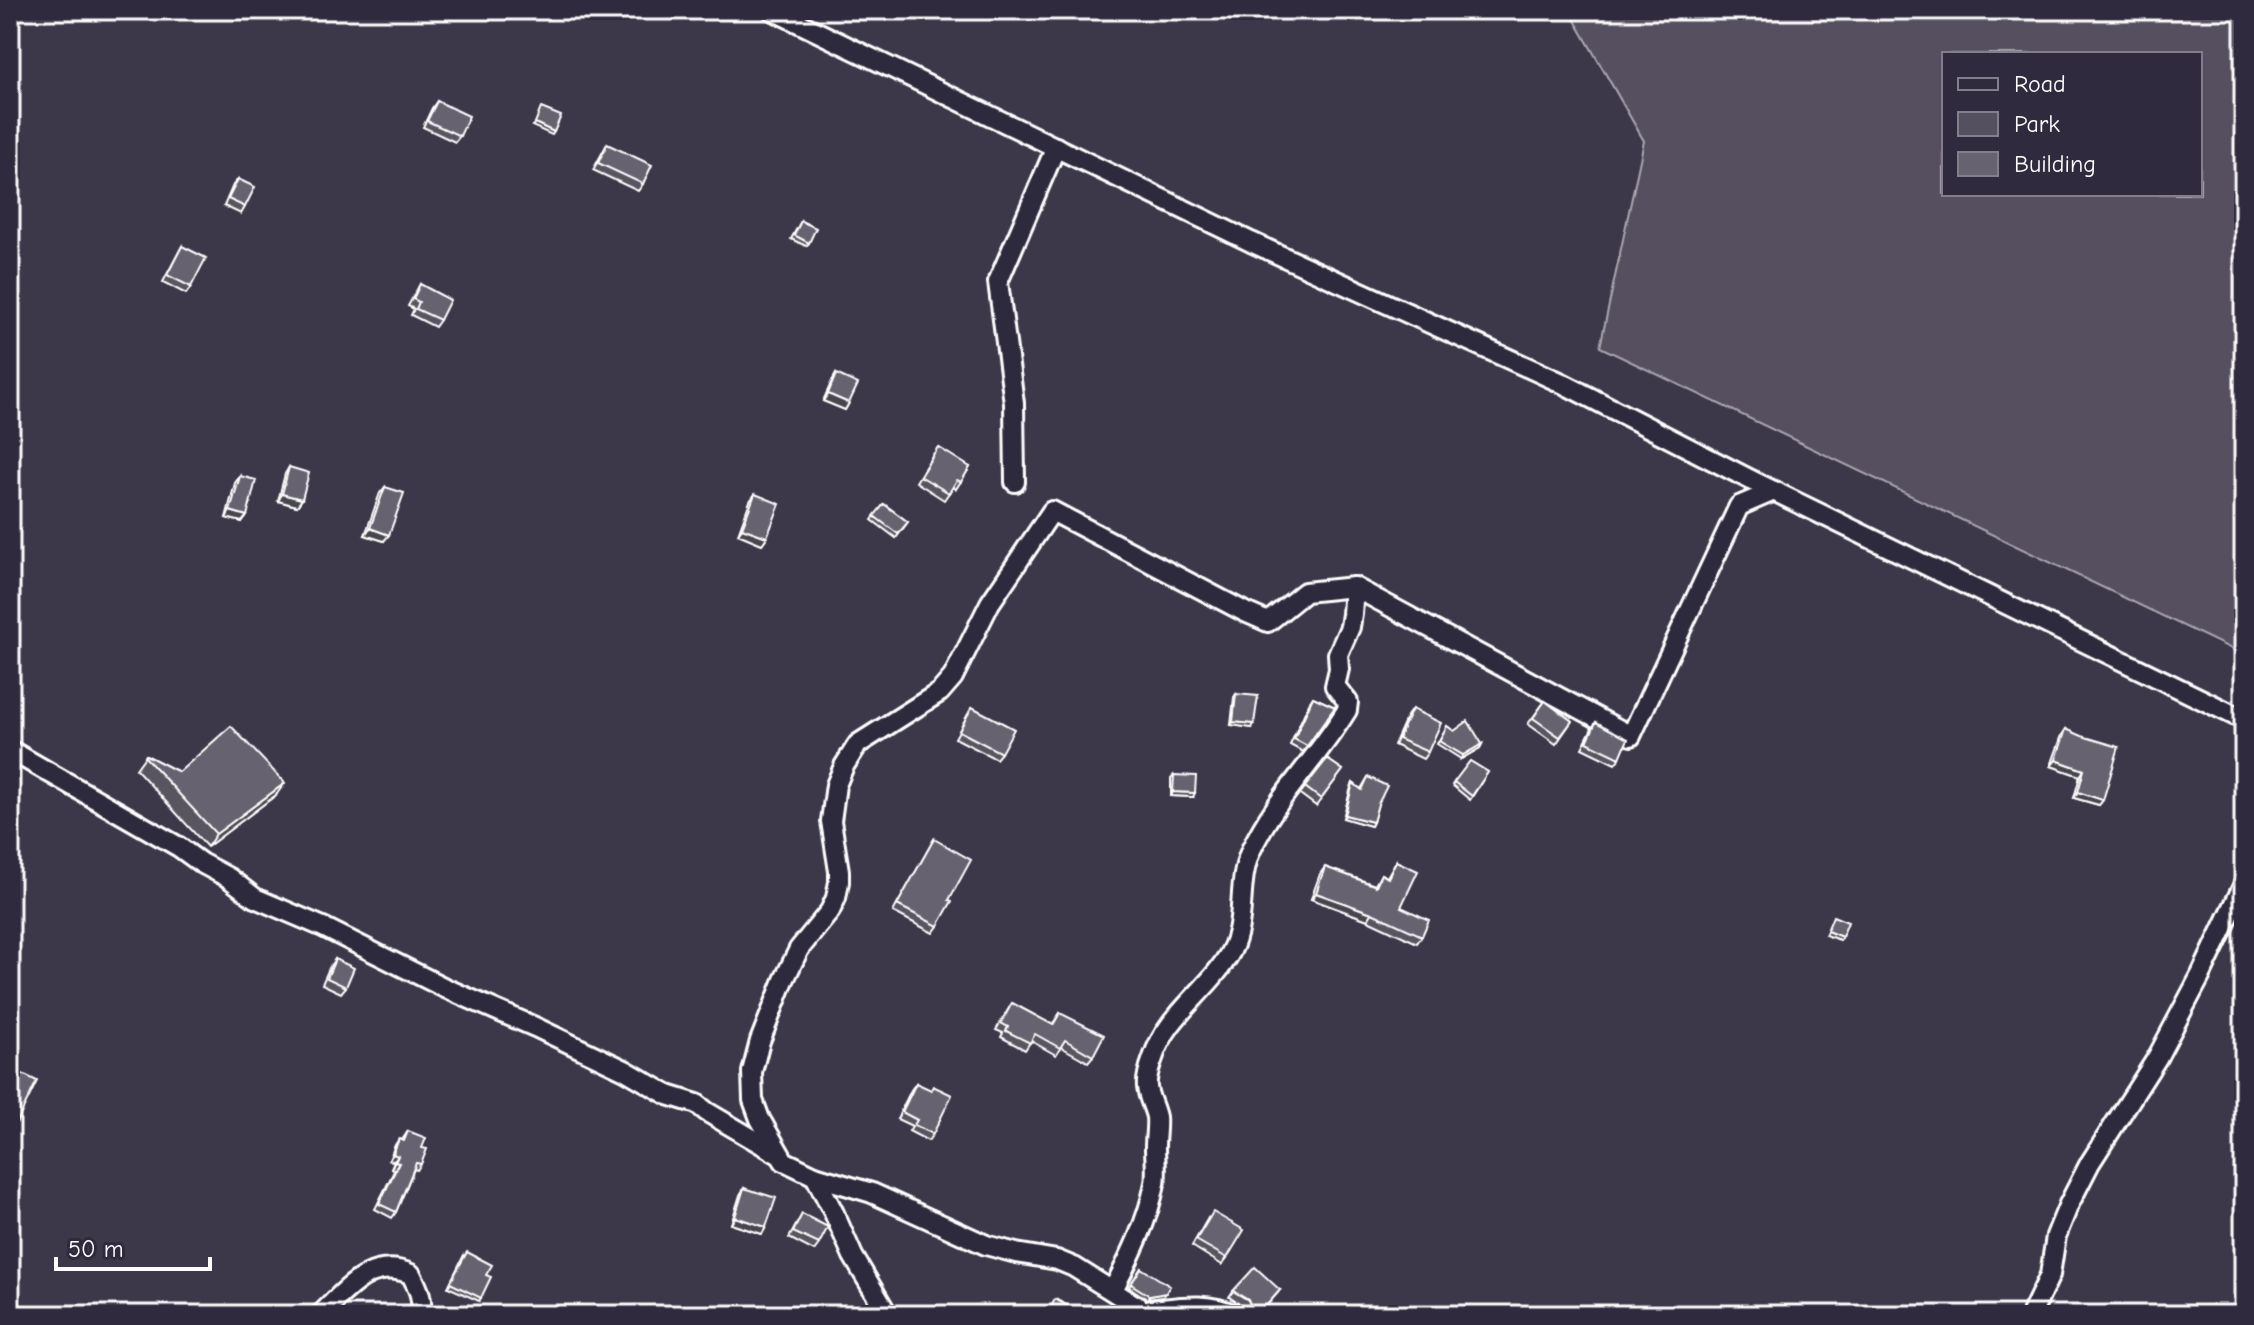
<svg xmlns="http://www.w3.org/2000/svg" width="2254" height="1325" font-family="'Comic Neue',sans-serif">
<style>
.green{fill:#555060;stroke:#aaa8b0;stroke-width:2;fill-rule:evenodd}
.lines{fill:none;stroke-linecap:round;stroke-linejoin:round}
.street-casing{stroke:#fff;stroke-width:24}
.street{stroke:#2f2a3d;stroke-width:18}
.wall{fill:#585460;stroke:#fff;stroke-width:2}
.shaded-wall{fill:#47454e;stroke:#fff;stroke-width:2}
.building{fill:#666270;stroke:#fff;stroke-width:2}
</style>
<rect width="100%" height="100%" fill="#3c3749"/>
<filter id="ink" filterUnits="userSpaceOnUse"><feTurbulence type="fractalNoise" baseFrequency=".0125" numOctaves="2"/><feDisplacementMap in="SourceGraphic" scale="16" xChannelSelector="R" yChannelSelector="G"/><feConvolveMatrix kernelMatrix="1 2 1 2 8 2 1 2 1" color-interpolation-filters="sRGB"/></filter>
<g filter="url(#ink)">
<path class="green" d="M1569,10H2244V655L1600,347L1644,141ZM1944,54H2200V194H1944Z"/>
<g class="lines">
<g class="street-casing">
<g id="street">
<path d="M772,10L1251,242L1562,383L1753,481L2244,720"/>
<path d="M1015,482L1014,403L998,282L1056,147"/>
<path d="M10,750L179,847L201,863L229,878L255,898L323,927L445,988L535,1027L625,1070L668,1095L697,1104L707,1112L780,1155"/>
<path d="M815,1176L834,1213L853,1256L888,1315"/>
<path d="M1113,1290C1130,1257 1148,1221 1155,1183C1157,1172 1155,1159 1155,1147C1155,1137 1157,1126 1156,1117C1154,1107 1148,1097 1147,1087C1146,1079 1150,1066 1153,1058C1167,1014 1210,990 1231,951C1247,920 1236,884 1251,850C1275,798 1317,759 1347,710L1348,702L1335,686L1339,669L1338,654L1350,627L1352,614L1354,587"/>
<path d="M320,1315C347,1290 370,1257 411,1274C418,1288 424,1299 420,1315"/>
<path d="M1235,1315C1208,1302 1181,1307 1151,1310L1149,1314L1074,1267L1057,1260L1016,1253L986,1245L872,1193L815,1176L784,1161L760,1119L753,1100L752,1072L760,1041L784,980L799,949L830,911L836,898L839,882V871L831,821L836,785L844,766L858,744L940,692L953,677L990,603L1052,511L1245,612L1268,622L1305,592L1354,587L1631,736L1739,506L1774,491"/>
<path d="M2031,1315L2050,1275L2056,1236L2069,1204L2090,1163L2157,1058L2201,975L2244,884"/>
</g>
</g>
<use href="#street" class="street"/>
</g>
<g class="wall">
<path d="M437,101L460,136L455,142L423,127L432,108Z"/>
<path d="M607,144L643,184L638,191L593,170Z"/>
<path d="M238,179L245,207L241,214L224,206L233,185Z"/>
<path d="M801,221L809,243L806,246L791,239Z"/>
<path d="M182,246L191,287L186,294L163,282Z"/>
<path d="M420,284L440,320L435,327L411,315L414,309L408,306Z"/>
<path d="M836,374L849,403L845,410L823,401L832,381Z"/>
<path d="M933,454L970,467L956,489L953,487L944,500L916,482Z"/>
<path d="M289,467L302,499L297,506L278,501L285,474Z"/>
<path d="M240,476L242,522L226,518L235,483Z"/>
<path d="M385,487L384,541L365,535L380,493Z"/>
<path d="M755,494L767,537L762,544L738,534L750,501Z"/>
<path d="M884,504L908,522L896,538L872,520Z"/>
<path d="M1236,694L1252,728L1231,725L1234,697Z"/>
<path d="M1313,697L1335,707L1303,752L1290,745L1309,703Z"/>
<path d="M1545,701L1572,721L1556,744L1528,724Z"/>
<path d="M972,707L1001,753L996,759L955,738Z"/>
<path d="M1412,709L1428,752L1423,759L1394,745L1407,716Z"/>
<path d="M1596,722L1620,758L1615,764L1582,748L1592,728Z"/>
<path d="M1447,726L1454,731L1482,744L1480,748L1461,759L1437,744Z"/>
<path d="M2066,729L2103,800L2099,805L2074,798L2080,776L2051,766L2062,735Z"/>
<path d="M146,755L179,772L276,795L207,847L136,769Z"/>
<path d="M1327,759L1343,770L1316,806L1300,794Z"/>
<path d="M1470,761L1488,772L1470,800L1452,785Z"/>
<path d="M1174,775L1193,797L1171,796V778Z"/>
<path d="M1368,777L1378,804L1373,822L1371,826L1343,818L1351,787L1353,783L1361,789Z"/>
<path d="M934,839L949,900L938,926L933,933L893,912Z"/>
<path d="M1396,861L1401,907L1422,936L1417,943L1368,920L1311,899L1320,874L1325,867L1375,885L1381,874L1387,877Z"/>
<path d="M335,959L346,987L341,993L322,984L330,966Z"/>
<path d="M1012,1003L1052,1025L1060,1013L1093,1056L1088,1062L1061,1047L1056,1055L1031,1041L1025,1050L1001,1037L1003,1033L996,1030Z"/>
<path d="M10,1068L18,1120L11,1130H10Z"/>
<path d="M916,1083L933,1134L928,1141L909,1131L912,1126L897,1119L911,1090Z"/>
<path d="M408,1131L422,1148L421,1164L417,1170L414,1169L396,1212L392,1218L375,1209L395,1169L391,1168L394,1161L389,1160L395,1145L399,1139L402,1140Z"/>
<path d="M744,1188L766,1227L762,1234L731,1224L740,1195Z"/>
<path d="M802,1214L819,1244L814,1251L789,1238Z"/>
<path d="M1208,1218L1227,1258L1222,1265L1192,1246Z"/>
<path d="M464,1255L486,1275L481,1298L479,1301L448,1287Z"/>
<path d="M1141,1268L1163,1297L1147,1299L1129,1287Z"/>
<path d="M1280,1290L1259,1315H1248L1244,1307L1229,1297L1233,1291Z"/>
</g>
<g class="shaded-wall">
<path d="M535,123L554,132L552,135L532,126Z"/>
<path d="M828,394L849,403L845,410L823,401Z"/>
<path d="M282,494L302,499L297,506L278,501Z"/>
<path d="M230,511L247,516L242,522L226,518Z"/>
<path d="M370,528L389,535L384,541L365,535Z"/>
<path d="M742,528L767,537L762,544L738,534Z"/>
<path d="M1233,722L1254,724L1252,728L1231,725Z"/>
<path d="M1482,744L1480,748L1461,759L1463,755Z"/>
<path d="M2056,760L2084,770L2080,776L2051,766Z"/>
<path d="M285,783L276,795L207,847L216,834Z"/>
<path d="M1173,792L1195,793L1193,797L1171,796Z"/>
<path d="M2078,792L2103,800L2099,805L2074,798Z"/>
<path d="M1345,815L1373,822L1371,826L1343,818Z"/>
<path d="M1316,893L1372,913L1368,920L1311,899Z"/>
<path d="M1827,931L1842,937L1840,940L1825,935Z"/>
<path d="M393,1154L398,1156L394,1161L389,1160Z"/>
<path d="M395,1162L399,1163L395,1169L391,1168Z"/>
<path d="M735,1217L766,1227L762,1234L731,1224Z"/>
<path d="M1166,1293L1163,1297L1147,1299L1150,1296Z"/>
</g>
<g class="building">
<path d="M437,101L469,116L460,136L427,121Z"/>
<path d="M541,108L561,116L554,132L535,123Z"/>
<path d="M607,144L652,165L643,184L598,163Z"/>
<path d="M238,179L255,187L245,207L228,199Z"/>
<path d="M801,221L816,228L809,243L794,235Z"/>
<path d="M182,246L206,258L191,287L167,275Z"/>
<path d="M420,284L450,300L440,320L416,309L419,302L413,299Z"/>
<path d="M836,374L858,384L849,403L828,394Z"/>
<path d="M938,447L970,467L961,482L957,480L949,493L920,476Z"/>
<path d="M289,467L309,473L302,499L282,494Z"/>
<path d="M240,476L256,480L247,516L230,511Z"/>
<path d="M385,487L404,493L389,535L370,528Z"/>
<path d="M755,494L780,504L767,537L742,528Z"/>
<path d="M884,504L908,522L898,534L874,516Z"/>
<path d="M1236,694L1258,696L1254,724L1233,722Z"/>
<path d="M1313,697L1335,707L1307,746L1294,739Z"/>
<path d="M1545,701L1572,721L1560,737L1533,718Z"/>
<path d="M972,707L1014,729L1001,753L959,731Z"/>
<path d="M1412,709L1441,723L1428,752L1398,739Z"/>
<path d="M1468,721L1482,744L1463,755L1439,741L1447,726L1454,731Z"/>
<path d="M1596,722L1628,739L1620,758L1587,742Z"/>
<path d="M231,726L285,783L216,834L145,757L146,755L179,772Z"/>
<path d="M2066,729L2082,736L2119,747L2103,800L2078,792L2084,770L2056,760Z"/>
<path d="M10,754L16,758L10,768Z"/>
<path d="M1327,759L1343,770L1321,799L1305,787Z"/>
<path d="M1470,761L1488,772L1472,796L1454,782Z"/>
<path d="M1174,775L1196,776L1195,793L1173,792Z"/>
<path d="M1368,777L1387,786L1378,804L1373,822L1345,815L1353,783L1362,790Z"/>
<path d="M934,839L971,860L949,900L952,901L938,926L897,905Z"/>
<path d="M1396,861L1418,871L1401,907L1429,920L1422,936L1372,913L1316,893L1325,867L1376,886L1381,874L1388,878Z"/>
<path d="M1833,916L1848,922L1842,937L1827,931Z"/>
<path d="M335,959L354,968L346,987L327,978Z"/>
<path d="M1012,1003L1053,1025L1060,1013L1104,1035L1093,1056L1065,1040L1060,1048L1035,1034L1030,1043L1006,1031L1008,1027L1001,1023Z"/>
<path d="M10,1068L37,1081L18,1120L10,1116Z"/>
<path d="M916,1083L931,1090L933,1086L952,1095L933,1134L914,1125L917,1120L902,1112Z"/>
<path d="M408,1131L426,1138L422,1148L427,1149L421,1164L416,1163L396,1212L379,1204L399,1163L395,1162L398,1156L393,1154L399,1139L404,1141Z"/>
<path d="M744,1188L776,1198L766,1227L735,1217Z"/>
<path d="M1213,1212L1244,1230L1227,1258L1196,1240Z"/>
<path d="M802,1214L828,1227L819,1244L793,1232Z"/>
<path d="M467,1252L492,1265L486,1275L491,1277L481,1298L450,1283Z"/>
<path d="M1255,1267L1280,1290L1259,1314L1251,1307L1248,1300L1233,1291Z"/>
<path d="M1141,1268L1170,1286L1166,1293L1150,1296L1131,1284Z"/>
<path d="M1055,1299L1085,1315H1047Z"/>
<path d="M866,1310L876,1315H865Z"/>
</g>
</g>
<rect width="2254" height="1325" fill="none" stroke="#2f2a3d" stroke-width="40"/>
<rect x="20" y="20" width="2214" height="1285" fill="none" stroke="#fff" stroke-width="3" filter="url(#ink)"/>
<rect x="1942" y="52" width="260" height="144" fill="#2f2a3d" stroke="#827f8b" stroke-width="2"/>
<rect x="1958" y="78" width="40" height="12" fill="#2f2a3d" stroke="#827f8b" stroke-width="2"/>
<text x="2014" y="92" font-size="24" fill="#ffffff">Road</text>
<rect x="1958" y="112" width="40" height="24" fill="#555060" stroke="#827f8b" stroke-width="2"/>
<text x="2014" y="132" font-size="24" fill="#ffffff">Park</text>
<rect x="1958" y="152" width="40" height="24" fill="#666270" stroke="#827f8b" stroke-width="2"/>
<text x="2014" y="172" font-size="24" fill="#ffffff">Building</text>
<path d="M56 1257v12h154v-12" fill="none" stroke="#ffffff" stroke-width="4"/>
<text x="68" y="1257" font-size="24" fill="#ffffff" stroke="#2f2a3d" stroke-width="6" paint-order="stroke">50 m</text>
</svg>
